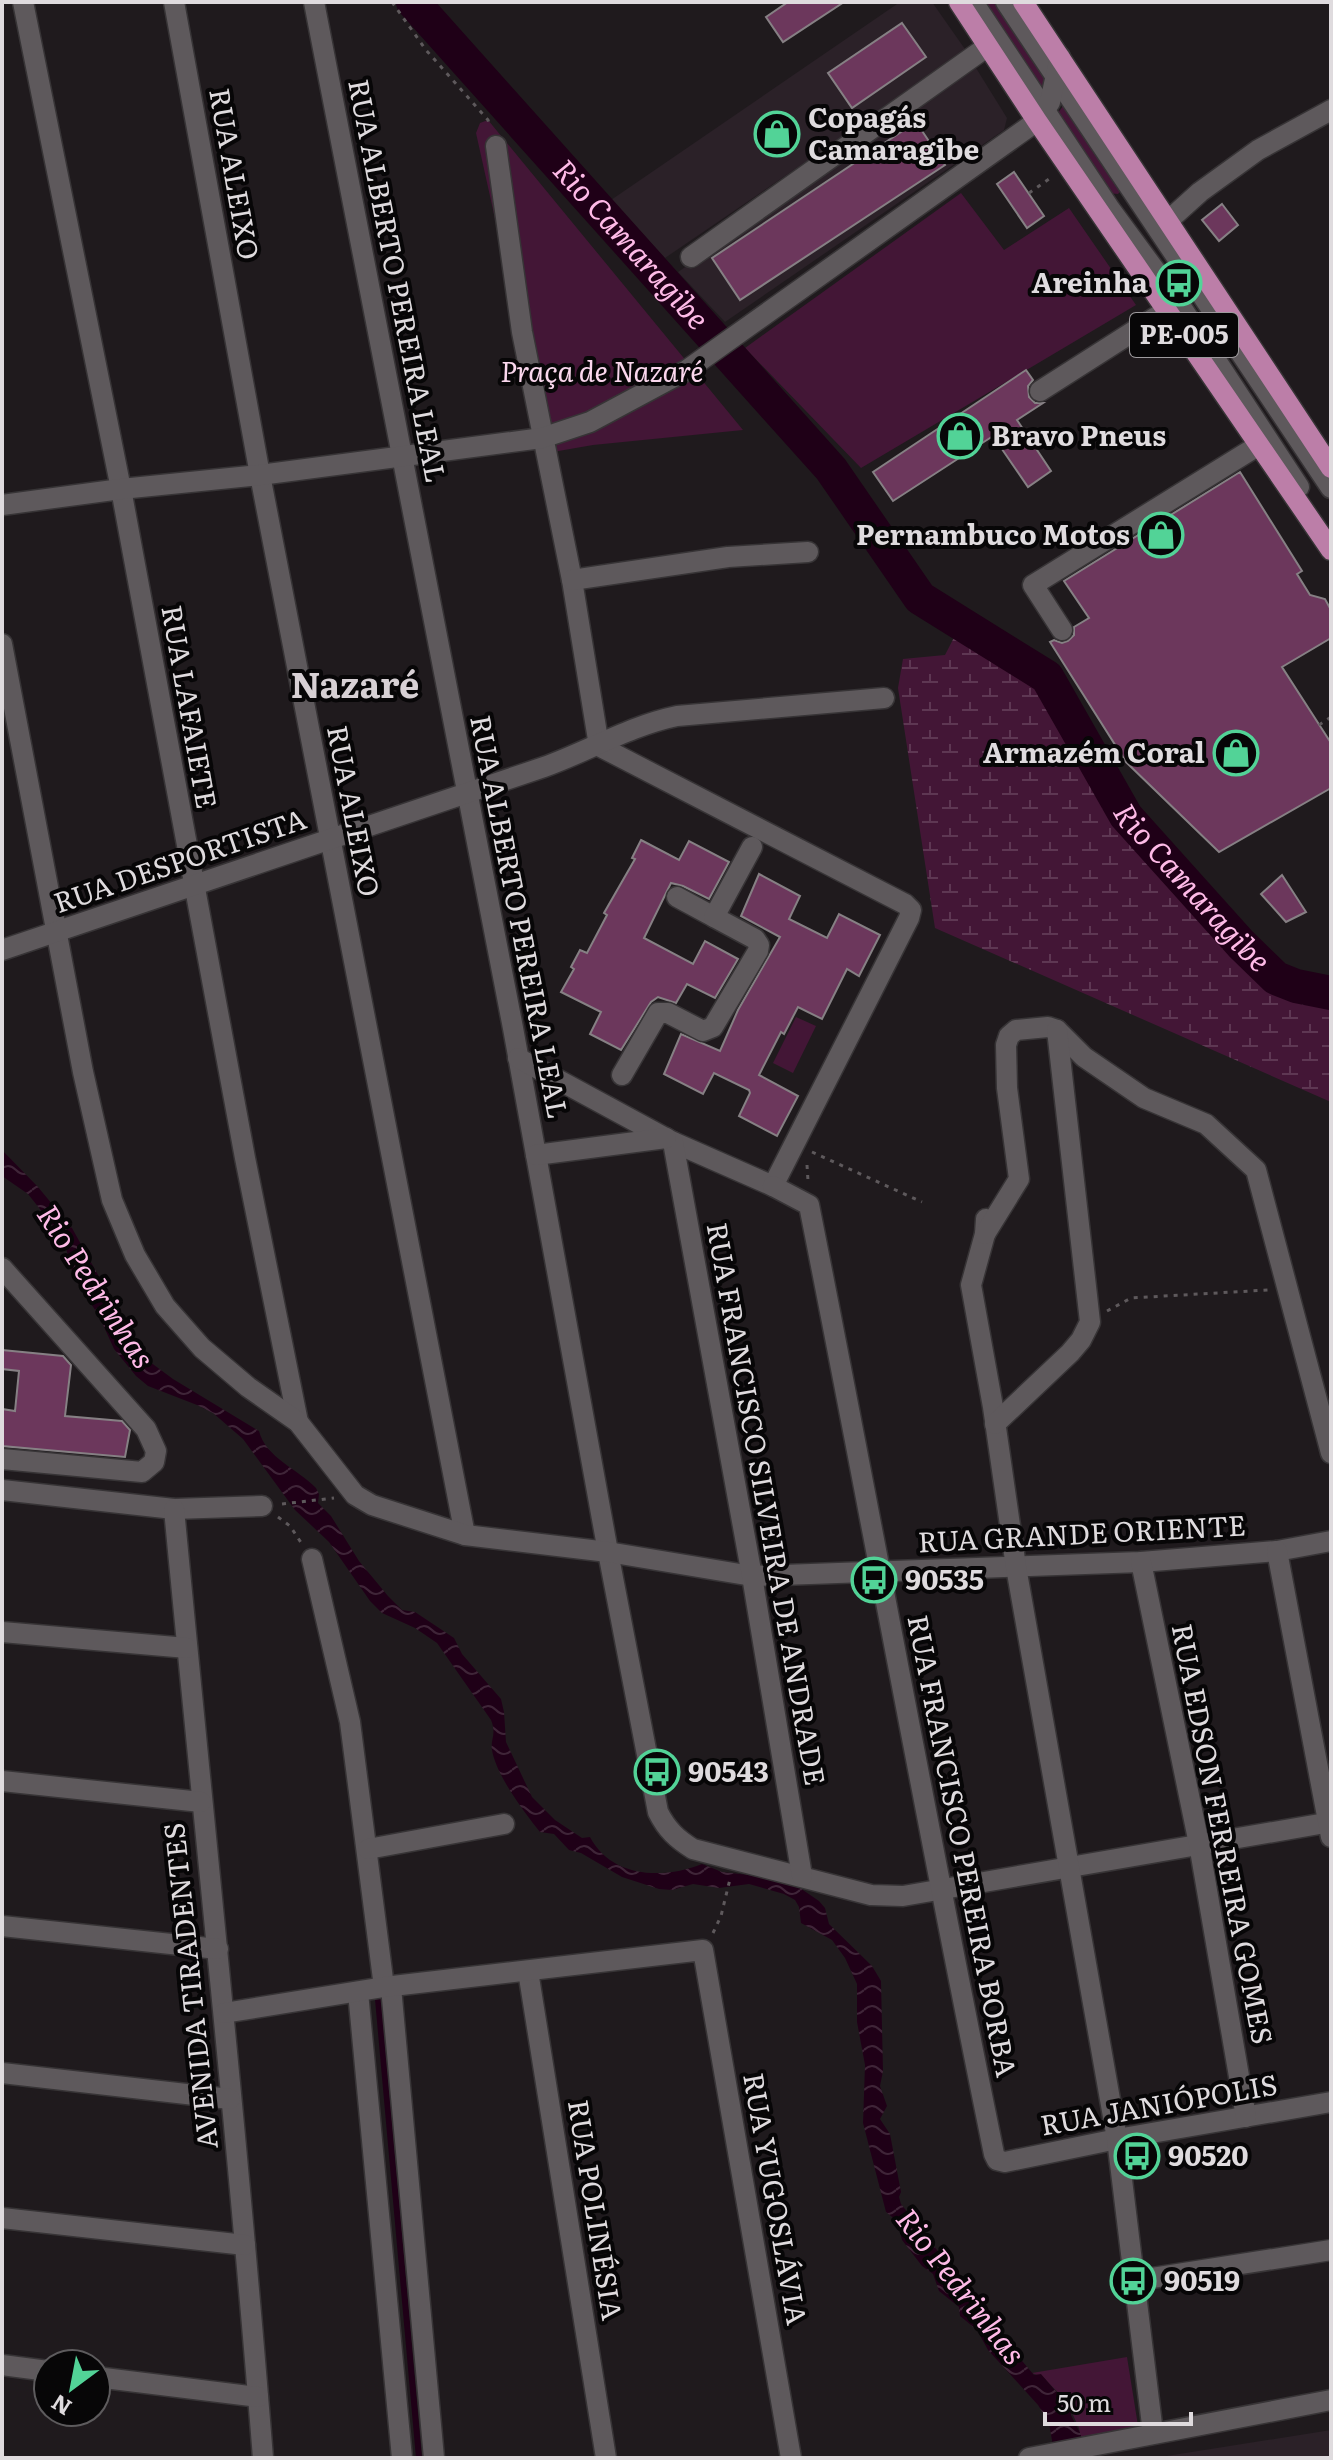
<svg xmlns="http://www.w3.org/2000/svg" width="1333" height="2460" font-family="Literata,serif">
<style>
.built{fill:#2b2128}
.green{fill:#431636}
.wetland{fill:url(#wetland-marsh)}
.water{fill:url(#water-waves)}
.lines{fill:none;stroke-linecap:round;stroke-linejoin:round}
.stream{stroke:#1f0017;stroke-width:6}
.river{stroke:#1f0017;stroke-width:34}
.building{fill:#6c375c;stroke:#868084;stroke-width:2}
.minor-casing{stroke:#373436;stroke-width:23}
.major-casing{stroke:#373436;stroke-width:23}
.path{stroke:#5e595c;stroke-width:3;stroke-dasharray:4 6;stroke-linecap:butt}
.minor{stroke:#5e595c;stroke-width:20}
.major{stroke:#bc7ea8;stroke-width:20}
.labels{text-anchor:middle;stroke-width:8;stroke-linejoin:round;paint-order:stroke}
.shield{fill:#070607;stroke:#9e9b9e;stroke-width:2}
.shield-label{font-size:26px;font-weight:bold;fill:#dfdbde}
.poi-label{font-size:28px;font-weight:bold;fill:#dfdbde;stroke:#070607;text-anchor:start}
.street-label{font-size:28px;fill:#dfdbde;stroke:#070607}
.park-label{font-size:28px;font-style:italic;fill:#fad7ed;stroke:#070607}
.water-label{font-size:30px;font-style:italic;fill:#febae7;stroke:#070607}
.district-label{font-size:36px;font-weight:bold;fill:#d7d0d4;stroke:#070607}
</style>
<defs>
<pattern id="wetland-marsh" width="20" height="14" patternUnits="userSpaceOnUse" patternTransform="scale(2)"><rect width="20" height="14" fill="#431636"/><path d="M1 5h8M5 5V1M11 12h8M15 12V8" fill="none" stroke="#5e3753"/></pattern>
<pattern id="water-waves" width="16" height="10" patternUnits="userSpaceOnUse" patternTransform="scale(2)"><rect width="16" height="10" fill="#1f0017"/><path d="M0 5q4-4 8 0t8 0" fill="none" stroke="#3f2538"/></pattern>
</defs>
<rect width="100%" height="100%" fill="#1f1a1d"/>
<g class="built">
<path d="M900,2H932L967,52L665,258L611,200Z"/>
<path d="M976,68L1007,118L1004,130L725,322L678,272Z"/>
<path d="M1331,2430V2458H1154Z"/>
</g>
<g class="green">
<path d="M977,2H999L1049,76L1041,96Z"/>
<path d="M1066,102L1122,189L1118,194L1107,193L1055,117Z"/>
<path d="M488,120L743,430L593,445L547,453L476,133L480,123Z"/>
<path d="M961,193L1004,250L1069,208L1136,305L861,468L745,348Z"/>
<path d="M796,1017L816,1026L793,1073L773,1063Z"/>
<path d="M1127,2357L1139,2432L1082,2445L1079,2428L1067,2402L1044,2378L1032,2373Z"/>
</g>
<path class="wetland" d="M961,624L1047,677L1126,816L1241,944L1276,978L1296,986L1331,993V1102L935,928L898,688L903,659L945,655Z"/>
<path class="water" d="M2,1150L38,1187L72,1228L128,1329L130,1341L146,1359L173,1379L259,1431C266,1458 298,1469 316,1488L319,1494L318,1503L331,1516L359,1561L388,1596L402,1610L415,1612L454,1638L462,1654L501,1699L504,1712L506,1742L532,1797L555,1820L582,1838L590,1837C612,1879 665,1879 702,1864L722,1872L783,1879L800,1888L819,1901L825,1908L829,1924L872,1966L881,1981L883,2071L880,2086L887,2106L880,2119L890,2134L901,2192L899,2197L901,2204L944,2259C958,2270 964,2290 982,2296L1001,2336L1034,2375L1041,2374L1071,2409V2415L1081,2435L1083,2458H1055L1049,2423L1038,2405L988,2350L977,2330L960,2316L959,2307L939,2291L933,2274L922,2266L902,2240L897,2221L886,2212L863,2123L865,2065L857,2022V1984L845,1958L832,1940L801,1923L799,1907L795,1900L784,1894L749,1884L719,1888L693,1884L672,1890L659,1889L622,1877L581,1853L569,1850L554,1834L540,1832C524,1812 496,1775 492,1750C490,1739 497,1735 491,1720L437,1643L415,1628L382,1613L370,1601L329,1542L295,1510L243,1439L213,1413L197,1405L148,1386L136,1376L114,1349L100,1318L73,1275L66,1248L55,1228L28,1194L2,1176Z"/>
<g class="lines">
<path class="stream" d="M378,1999L419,2458"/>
<path class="river" id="s1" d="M413,2L831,469L920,598L1047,677L1126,816L1241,944L1276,978L1296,986L1331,993"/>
</g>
<g class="building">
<path d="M788,2H844L783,42L766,17Z"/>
<path d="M902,23L926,57L852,108L828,73Z"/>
<path d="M916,122L945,165L740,300L712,258Z"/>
<path d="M1014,172L1044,216L1027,228L997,184Z"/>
<path d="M1222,204L1238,225L1219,241L1202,220Z"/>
<path d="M1026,370L1033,380L1028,386L1029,397L1035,403H1043L1017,420L1051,471L1028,487L993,436L893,501L873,472Z"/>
<path d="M1240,472L1302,571L1297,574L1310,595L1325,599L1331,610V638L1282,667L1331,743V788L1219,852L1126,762L1050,642L1054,640L1062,643L1068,641L1074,635V627L1089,618L1064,581Z"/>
<path d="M641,840L679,860L689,841L729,862L709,899L683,886L671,883L644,938L693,964L705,941L738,959L715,998L687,984L676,1003L658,997L651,1002L621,1050L590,1034L601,1012L561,992L574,969L571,967L580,950L587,953L607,915L604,913L635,859L632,858Z"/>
<path d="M759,874L800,896L789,919L827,938L839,914L880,935L859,976L847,969L822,1019L798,1007L784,1034L781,1032L759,1075L798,1096L777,1136L739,1116L750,1093L749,1090L714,1073L703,1094L664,1074L681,1034L720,1051L738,1010L780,937L741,916Z"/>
<path d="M1282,875L1306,912L1286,922L1261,894Z"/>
<path d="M2,1350L63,1356L71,1365L65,1416L122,1421L130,1430L125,1457L2,1446V1409L15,1411L19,1371L2,1369Z"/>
</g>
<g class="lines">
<g class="minor-casing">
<g id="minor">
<path d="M23,2L121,489L245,1158L298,1422"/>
<path d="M174,2L260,475L465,1535"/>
<path d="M314,2L513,1028L608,1552L658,1812C667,1830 677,1839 693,1849L871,1895L903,1896L1331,1822"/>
<path d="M973,2L1110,209L1174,296L1299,487"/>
<path d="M1006,2L1331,488"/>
<path d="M496,146L522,332L572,580L599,746L905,904L911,910L909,918L773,1186L673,1142L518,1058"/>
<path d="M1169,220L1200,192L1258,150L1331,110"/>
<path d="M691,257L988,46"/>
<path d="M1040,391L1167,310"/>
<path d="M2,505L121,489L260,475L542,438L590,422L687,370L1037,121L1050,102L1060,57"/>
<path d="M572,580L728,557L808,552"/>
<path d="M1062,630L1033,585L1259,445"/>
<path d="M2,644L83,1072L112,1200L135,1255L165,1306L202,1348L248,1387L298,1422L355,1495L372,1505L465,1535L608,1552L752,1576L1141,1562L1277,1551L1331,1541"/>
<path d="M677,897L714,917"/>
<path d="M2,950L544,767C589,751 629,726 677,716L884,698"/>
<path d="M622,1075L658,1013H668L703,1031L713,1027L758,951L759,945L755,939L714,917L752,847"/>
<path d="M673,1142L752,1576L802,1876"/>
<path d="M536,1155L666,1138"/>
<path d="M773,1186L809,1205C872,1521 929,1838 994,2154L997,2160L1005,2162L1117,2139L1331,2102"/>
<path d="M986,1219L985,1234L971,1285L993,1407L1016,1567L1117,2139L1153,2433"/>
<path d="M985,1234L1019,1179L1007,1088L1006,1045L1009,1036L1016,1030L1048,1027L1057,1030L1084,1057L1144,1098L1206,1124L1256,1170L1331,1453"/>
<path d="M2,1268L146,1429L156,1451L154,1462L142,1472L2,1459"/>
<path d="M995,1424L1070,1353L1081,1340L1090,1322L1057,1030"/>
<path d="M2,1490L174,1509L262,1506"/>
<path d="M174,1509C204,1825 238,2141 263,2458"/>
<path d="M1277,1551L1331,1837"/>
<path d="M312,1559L350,1722L384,1987"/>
<path d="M1141,1562L1199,1844L1246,2117"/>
<path d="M2,1632L187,1648"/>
<path d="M2,1781L201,1802"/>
<path d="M368,1849L504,1824"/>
<path d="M2,1926L218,1949"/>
<path d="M528,1971L606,2458"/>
<path d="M391,1987L434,2458"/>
<path d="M358,1992L402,2458"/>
<path d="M224,2013L384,1987L703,1950L791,2458"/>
<path d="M2,2073L230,2099"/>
<path d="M2,2218L245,2245"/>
<path d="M1133,2281L1331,2250"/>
<path d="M2,2365L48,2371"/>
<path d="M96,2377L258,2397"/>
<path d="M1029,2458L1331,2400"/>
</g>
</g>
<g class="major-casing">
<g id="major">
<path d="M959,2L1037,121L1331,550"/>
<path d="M1023,2L1331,468"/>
</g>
</g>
<g class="path">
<path d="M392,2L426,50L488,120L490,127"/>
<path d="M1029,193L1052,177"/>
<path d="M1319,725L1331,717"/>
<path d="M812,1152L922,1202"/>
<path d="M807,1165L808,1181"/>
<path d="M1107,1311L1131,1298L1268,1290"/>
<path d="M282,1504L334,1498"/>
<path d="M278,1517L290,1526L302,1544"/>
<path d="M713,1933L721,1916L730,1879"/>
</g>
<use href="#minor" class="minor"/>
<use href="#major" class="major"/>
</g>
<defs>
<g id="shop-ring" transform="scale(2.3)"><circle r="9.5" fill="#070607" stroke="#52d397" stroke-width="1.5"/><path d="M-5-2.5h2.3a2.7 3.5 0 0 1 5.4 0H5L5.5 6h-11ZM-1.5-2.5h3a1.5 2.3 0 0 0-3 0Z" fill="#52d397"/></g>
<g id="bus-ring" transform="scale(2.3)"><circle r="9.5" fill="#070607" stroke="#52d397" stroke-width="1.5"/><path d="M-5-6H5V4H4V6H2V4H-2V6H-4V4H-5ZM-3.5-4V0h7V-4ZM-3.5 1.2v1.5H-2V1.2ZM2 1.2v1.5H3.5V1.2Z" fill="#52d397"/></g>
</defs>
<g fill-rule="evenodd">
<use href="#shop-ring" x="777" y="134"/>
<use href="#bus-ring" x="1179" y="283"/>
<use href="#shop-ring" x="960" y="436"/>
<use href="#shop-ring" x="1161" y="535"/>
<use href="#shop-ring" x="1236" y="753"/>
<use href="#bus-ring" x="874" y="1580"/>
<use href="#bus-ring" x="657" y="1772"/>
<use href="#bus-ring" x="1137" y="2156"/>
<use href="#bus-ring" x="1133" y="2281"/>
</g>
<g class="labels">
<rect class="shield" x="1130" y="313" width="108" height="44" rx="6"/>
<g class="shield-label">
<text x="1184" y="344">PE-005</text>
</g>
<g class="poi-label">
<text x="808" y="128">Copagás<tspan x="808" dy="32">Camaragibe</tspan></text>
<text x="1148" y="293" text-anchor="end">Areinha</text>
<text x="991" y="446">Bravo Pneus</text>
<text x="1130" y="545" text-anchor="end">Pernambuco Motos</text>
<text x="1205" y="763" text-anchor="end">Armazém Coral</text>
<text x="905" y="1590">90535</text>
<text x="688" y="1782">90543</text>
<text x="1168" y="2166">90520</text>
<text x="1164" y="2291">90519</text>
</g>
<g class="street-label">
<text transform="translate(234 174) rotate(80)" y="10">RUA ALEIXO</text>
<text transform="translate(397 281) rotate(79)" y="10">RUA ALBERTO PEREIRA LEAL</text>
<text transform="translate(189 707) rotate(80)" y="10">RUA LAFAIETE</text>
<text transform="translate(353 811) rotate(79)" y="10">RUA ALEIXO</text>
<text transform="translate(180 861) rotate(-19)" y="10">RUA DESPORTISTA</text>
<text transform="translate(519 917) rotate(79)" y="10">RUA ALBERTO PEREIRA LEAL</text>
<text transform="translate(766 1504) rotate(80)" y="10">RUA FRANCISCO SILVEIRA DE ANDRADE</text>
<text transform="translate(1082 1534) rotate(-3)" y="10">RUA GRANDE ORIENTE</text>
<text transform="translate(1222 1834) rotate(79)" y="10">RUA EDSON FERREIRA GOMES</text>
<text transform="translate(962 1846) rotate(79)" y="10">RUA FRANCISCO PEREIRA BORBA</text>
<text transform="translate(191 1986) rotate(-96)" y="10">AVENIDA TIRADENTES</text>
<text transform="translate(1159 2105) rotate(-10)" y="10">RUA JANIÓPOLIS</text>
<text transform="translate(775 2199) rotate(80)" y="10">RUA YUGOSLÁVIA</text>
<text transform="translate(595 2210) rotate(81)" y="10">RUA POLINÉSIA</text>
</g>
<g class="park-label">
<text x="602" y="382">Praça de Nazaré</text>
</g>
<g class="water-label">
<text dy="10" stroke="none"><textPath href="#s1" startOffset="326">Rio Camaragibe</textPath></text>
<text dy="10" stroke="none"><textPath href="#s1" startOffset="1190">Rio Camaragibe</textPath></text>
<text transform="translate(95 1287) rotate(57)" y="10">Rio Pedrinhas</text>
<text transform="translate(960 2287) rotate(52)" y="10">Rio Pedrinhas</text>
</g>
<g class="district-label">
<text x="355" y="698">Nazaré</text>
</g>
</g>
<rect width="1333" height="2460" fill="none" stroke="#dfdbde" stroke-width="8"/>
<g transform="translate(72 2388) rotate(212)"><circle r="38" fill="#070607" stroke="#5d5b5d" stroke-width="2"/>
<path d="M0-6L14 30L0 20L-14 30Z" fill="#52d397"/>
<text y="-12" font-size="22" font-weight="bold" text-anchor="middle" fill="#dfdbde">N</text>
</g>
<path d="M1045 2412v12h146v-12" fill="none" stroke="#dfdbde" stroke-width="4"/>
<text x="1057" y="2412" font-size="24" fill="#dfdbde" stroke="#070607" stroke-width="6" paint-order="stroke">50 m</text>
</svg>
